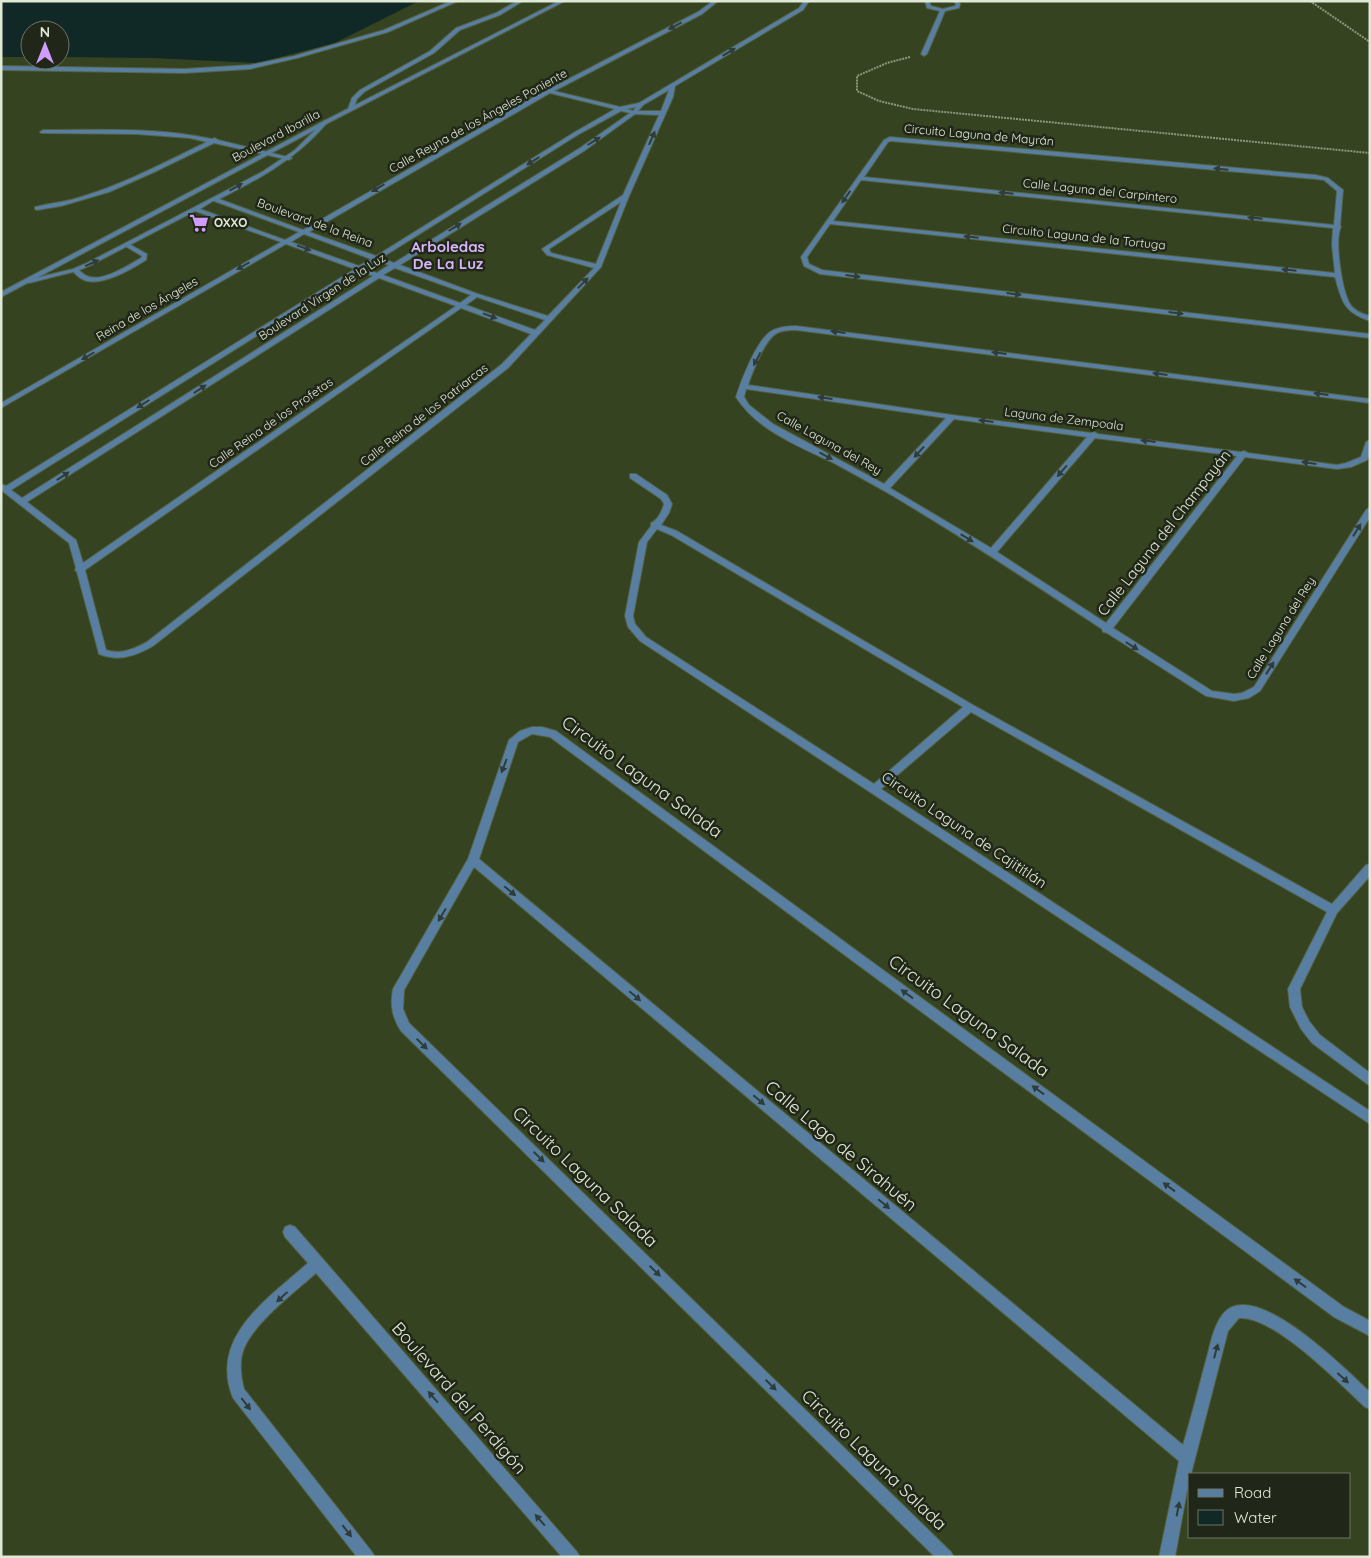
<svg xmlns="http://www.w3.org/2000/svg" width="1371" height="1558" font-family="Quicksand,sans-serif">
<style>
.water{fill:#112926}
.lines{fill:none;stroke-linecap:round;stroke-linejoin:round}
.service-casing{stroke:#546141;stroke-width:2}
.minor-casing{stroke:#546141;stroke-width:2}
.tertiary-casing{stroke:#546141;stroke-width:2}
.path{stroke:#8c977d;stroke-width:2;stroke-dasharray:2 1;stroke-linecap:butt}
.service{fill:#587ea1;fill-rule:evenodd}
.minor{fill:#587ea1;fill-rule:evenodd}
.tertiary{fill:#587ea1;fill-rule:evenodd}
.oneway{fill:#2f3d3a}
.labels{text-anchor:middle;stroke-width:5;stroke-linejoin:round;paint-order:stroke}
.far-street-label{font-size:12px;fill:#e0e9d5;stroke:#212718}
.far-poi-label{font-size:12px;font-weight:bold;fill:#e0e9d5;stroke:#212718;text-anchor:start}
.far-quarter-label{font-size:15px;font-weight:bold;fill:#d8b6fa;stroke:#212718}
.street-label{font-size:15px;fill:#e0e9d5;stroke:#212718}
.near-street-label{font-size:18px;fill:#e0e9d5;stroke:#212718}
</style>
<rect width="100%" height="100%" fill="#354321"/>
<path class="water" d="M1,1H419L335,43L257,63L153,58L60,57V30H30V57H1Z"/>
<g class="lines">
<g class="service-casing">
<g id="service">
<path d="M43,130C99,130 157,127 212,139L215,138L218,140L292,158L289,160L214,143L152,173L109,192L61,206L37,210L35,209V207C51,203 68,202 84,196C127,183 167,161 207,142L190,138L136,134L41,133L40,132Z"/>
<path d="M125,244H129L147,254L146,260C132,269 101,287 84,280C79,278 75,274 72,270L77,269C80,271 84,275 87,276C101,283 129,265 141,258L142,256L125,246Z"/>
</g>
</g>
<g class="minor-casing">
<g id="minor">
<path d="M451,1H458L388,32L297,58L250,69L184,73L1,70V66L184,69L250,65L294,56L384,30Z"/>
<path d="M517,1H523L500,15L460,30L434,53L364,92L357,99L353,110L348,109L352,98L360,90L430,51L456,28L496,13Z"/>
<path d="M713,1H718L702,14L554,91L620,107L639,103L799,8L804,1H809L803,10L675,86L673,97L629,196L601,267L508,368L153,646C135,656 119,662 99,654L77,572L75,570L76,568L69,543L1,490V484L6,486L355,269L286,244L1,408V403L281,242L195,211L91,265L77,271L29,283L27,282V280L73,269L87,263L262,172L295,150L324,121L327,123L326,124C296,159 259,179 219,199L303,230L534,97L698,12ZM669,90L661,111H638L643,105ZM550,93L615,109L575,132L376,256L309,232ZM636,107L633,111L627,109ZM621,111L630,113L580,148L394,263L381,258L579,134ZM635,114L659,115L623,195L542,249L547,255L594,268L548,316L478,294L400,265L584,151ZM213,201H214L299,232L285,240L200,209ZM621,202L596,264L551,253L549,249ZM304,234L371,259L359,266L291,242ZM377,261L389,265L377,273L365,269ZM395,268L471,295L460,303L383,275ZM360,271L373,276L22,498L11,490ZM379,278L456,306L83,563L76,540L27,502ZM477,297L545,320L535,330L466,305ZM461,308L531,334L502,364L147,642C134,649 121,655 106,650L85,570Z"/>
<path d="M925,1H929L931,6L943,9L955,6L956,4L953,1H958L960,4L959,8L945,11L927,54L924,56L921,54L940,11L927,8Z"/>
<path d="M890,137L1316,175L1328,178L1343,190L1340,226L1341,227C1334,240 1342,291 1350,304C1354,311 1363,314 1370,316V321C1343,312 1342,301 1335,277L830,224L807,257L809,264L822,270L1370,334V338L820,274L804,266L801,257L884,140ZM891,141L1316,179L1324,180L1337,191L1334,225L864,177L888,142ZM861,180L1333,228L1332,245L1335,273L833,221Z"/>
<path d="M796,326L1370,399V403L796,330C790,330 783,330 777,333C764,340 753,371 748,385L952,415L1091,433L1094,432L1098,434L1241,452L1244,451L1248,453L1337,465L1346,463L1361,457L1366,442L1370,440V453L1367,460L1351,467L1337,469L1245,457L1113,628L1212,691L1234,694L1242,693L1254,687L1366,510L1370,507V517L1260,691L1249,698L1234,701L1206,696L1107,633L1103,632L1102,629C1031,582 961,536 888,493C870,483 851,472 832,462C798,446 757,430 736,397C741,381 756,342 770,332C777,327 787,326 796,326ZM746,389L946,418L884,484L773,424L749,405L744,397ZM954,419L1087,437L991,548L890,488ZM1095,438L1237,456L1106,623L997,552Z"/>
<path d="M630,474H636L667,495L672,504L669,513L661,525L677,531L973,705L1332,904L1366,865L1370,864V876L1337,913L1300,989L1302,1007L1309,1021L1320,1035L1370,1073V1086L1312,1043L1301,1029L1290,1007L1288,989L1327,912L971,712L881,789L1370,1111V1124L870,792L640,641L628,627L625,616L639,542L651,526V523C658,520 662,511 664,504L661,499L630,478ZM657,529L671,535L963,707L874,784L646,637L635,624L633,616L647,542Z"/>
<path d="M532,727H542L556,731L1344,1307L1370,1321V1336L1334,1317L550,737L532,734L518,742L479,859L1183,1445C1191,1418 1198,1391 1205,1364C1210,1348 1212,1328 1223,1314C1254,1276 1346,1370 1370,1392V1409L1365,1407C1339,1383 1273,1315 1239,1318L1228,1331L1191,1474H1190L1175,1557H1159L1179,1461L474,867L404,990L403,1009L409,1023L951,1552L954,1557H935L401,1031C392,1017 390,1005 393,989L468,859L509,740L520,731Z"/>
<path d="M290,1225L295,1227L322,1258L577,1552L580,1557H562L316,1273C295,1292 252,1324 243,1351C239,1363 241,1377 244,1389L372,1552L375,1557H357L233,1398C208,1337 269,1298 308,1263L285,1237L283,1232L285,1227Z"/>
</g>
</g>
<g class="tertiary-casing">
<path id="tertiary" d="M559,1H565L326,124L1,297V292L322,122Z"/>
</g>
<g class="path">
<path d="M1310,1L1370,42"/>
<path d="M910,57L887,63L857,76V91L879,101L913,109L1370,153"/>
</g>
<use href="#service" class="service"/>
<use href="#minor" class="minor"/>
<use href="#tertiary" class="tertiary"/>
</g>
<defs><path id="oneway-solid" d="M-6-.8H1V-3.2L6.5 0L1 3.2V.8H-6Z" transform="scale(1.25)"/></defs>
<g class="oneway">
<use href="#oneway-solid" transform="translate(675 26) rotate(152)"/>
<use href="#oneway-solid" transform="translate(729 52) rotate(-31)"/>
<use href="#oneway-solid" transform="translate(652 138) rotate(-66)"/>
<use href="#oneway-solid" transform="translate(594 141) rotate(-32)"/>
<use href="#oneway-solid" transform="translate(533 161) rotate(148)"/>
<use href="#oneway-solid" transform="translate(1221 169) rotate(-175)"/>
<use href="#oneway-solid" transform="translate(236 187) rotate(-29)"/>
<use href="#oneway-solid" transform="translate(378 188) rotate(150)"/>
<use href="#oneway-solid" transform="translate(1006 193) rotate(-174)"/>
<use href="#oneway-solid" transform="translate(846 197) rotate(125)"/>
<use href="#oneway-solid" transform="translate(1255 218) rotate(-174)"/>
<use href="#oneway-solid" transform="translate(455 227) rotate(-32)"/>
<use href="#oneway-solid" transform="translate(971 237) rotate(-174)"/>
<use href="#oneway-solid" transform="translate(304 248) rotate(20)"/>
<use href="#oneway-solid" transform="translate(92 263) rotate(-24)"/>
<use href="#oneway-solid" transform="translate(243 266) rotate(150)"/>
<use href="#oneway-solid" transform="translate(1289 270) rotate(-174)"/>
<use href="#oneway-solid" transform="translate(853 276) rotate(7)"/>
<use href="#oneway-solid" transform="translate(583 283) rotate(-46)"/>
<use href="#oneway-solid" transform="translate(1014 294) rotate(7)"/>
<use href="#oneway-solid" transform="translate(1176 313) rotate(7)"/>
<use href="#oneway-solid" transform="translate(490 316) rotate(20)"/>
<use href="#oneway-solid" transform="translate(838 332) rotate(-173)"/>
<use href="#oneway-solid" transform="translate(999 353) rotate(-173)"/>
<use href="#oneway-solid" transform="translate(88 356) rotate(150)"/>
<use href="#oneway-solid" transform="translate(757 359) rotate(118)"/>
<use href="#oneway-solid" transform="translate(1160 374) rotate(-173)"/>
<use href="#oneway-solid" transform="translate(200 389) rotate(-33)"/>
<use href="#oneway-solid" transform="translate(1321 394) rotate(-173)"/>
<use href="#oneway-solid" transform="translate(825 398) rotate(-172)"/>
<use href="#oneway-solid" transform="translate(143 404) rotate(148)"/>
<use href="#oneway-solid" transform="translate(986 421) rotate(-173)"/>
<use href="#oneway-solid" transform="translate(1148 441) rotate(-173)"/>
<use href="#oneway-solid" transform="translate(919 452) rotate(133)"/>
<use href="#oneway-solid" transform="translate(826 456) rotate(28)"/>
<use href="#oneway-solid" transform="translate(1309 463) rotate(-172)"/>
<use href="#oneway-solid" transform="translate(1062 471) rotate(131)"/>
<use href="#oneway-solid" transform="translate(63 476) rotate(-33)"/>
<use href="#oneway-solid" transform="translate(1357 530) rotate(-58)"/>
<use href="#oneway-solid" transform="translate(967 538) rotate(31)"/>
<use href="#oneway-solid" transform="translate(1132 646) rotate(32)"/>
<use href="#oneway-solid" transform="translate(1270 668) rotate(-58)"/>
<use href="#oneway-solid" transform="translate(504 766) rotate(111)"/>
<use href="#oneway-solid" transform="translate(510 891) rotate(40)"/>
<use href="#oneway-solid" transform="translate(442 915) rotate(121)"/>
<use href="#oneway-solid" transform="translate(907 994) rotate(-144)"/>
<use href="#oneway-solid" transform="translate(635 996) rotate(40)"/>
<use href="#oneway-solid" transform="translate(422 1044) rotate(44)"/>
<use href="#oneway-solid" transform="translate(1038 1090) rotate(-144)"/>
<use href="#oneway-solid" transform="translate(759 1100) rotate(40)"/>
<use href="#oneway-solid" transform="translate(539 1157) rotate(44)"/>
<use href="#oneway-solid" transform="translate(1169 1187) rotate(-144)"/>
<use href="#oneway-solid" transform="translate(884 1204) rotate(40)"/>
<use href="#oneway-solid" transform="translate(655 1271) rotate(44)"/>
<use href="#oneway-solid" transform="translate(1300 1283) rotate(-144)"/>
<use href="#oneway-solid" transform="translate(282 1297) rotate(137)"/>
<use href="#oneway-solid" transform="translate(1216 1351) rotate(-75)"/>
<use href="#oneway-solid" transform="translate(1343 1378) rotate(42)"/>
<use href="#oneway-solid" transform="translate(771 1385) rotate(44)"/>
<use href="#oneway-solid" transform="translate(433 1397) rotate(-131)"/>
<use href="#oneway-solid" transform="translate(246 1404) rotate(52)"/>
<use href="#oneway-solid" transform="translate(1178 1509) rotate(-79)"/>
<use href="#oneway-solid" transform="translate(540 1520) rotate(-131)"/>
<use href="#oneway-solid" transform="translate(347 1531) rotate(52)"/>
</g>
<defs>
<g id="supermarket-bare" transform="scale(1.5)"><path d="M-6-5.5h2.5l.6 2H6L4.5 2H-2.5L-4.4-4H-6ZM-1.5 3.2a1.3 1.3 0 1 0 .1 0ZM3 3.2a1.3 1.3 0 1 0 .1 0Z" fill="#d09dff" stroke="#212718" stroke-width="2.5" paint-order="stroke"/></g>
</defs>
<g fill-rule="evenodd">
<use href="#supermarket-bare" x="199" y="223"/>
</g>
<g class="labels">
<g class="far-street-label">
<text transform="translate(478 121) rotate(-29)" y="4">Calle Reyna de los Ángeles Poniente</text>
<text transform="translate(979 135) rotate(5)" y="4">Circuito Laguna de Mayrán</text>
<text transform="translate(276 136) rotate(-28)" y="4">Boulevard Ibarilla</text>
<text transform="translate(1100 191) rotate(6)" y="4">Calle Laguna del Carpintero</text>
<text transform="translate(315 223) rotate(20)" y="4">Boulevard de la Reina</text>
<text transform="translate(1084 237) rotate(6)" y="4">Circuito Laguna de la Tortuga</text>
<text transform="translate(322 297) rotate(-33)" y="4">Boulevard Virgen de la Luz</text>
<text transform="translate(147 309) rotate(-30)" y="4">Reina de los Ángeles</text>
<text transform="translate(424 415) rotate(-38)" y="4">Calle Reina de los Patriarcas</text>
<text transform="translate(1064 419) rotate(7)" y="4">Laguna de Zempoala</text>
<text transform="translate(271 423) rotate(-35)" y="4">Calle Reina de los Profetas</text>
<text transform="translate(829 443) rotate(29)" y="4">Calle Laguna del Rey</text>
<text transform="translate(1281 628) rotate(-58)" y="4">Calle Laguna del Rey</text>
</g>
<g class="far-poi-label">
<text x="214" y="227">OXXO</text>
</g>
<g class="far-quarter-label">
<text x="448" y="252">Arboledas<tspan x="448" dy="17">De La Luz</tspan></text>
</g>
<g class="street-label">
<text transform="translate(1164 533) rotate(-52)" y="5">Calle Laguna del Champayán</text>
<text transform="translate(964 830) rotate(34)" y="5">Circuito Laguna de Cajititlán</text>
</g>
<g class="near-street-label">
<text transform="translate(642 777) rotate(36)" y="6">Circuito Laguna Salada</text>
<text transform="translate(969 1016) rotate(36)" y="6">Circuito Laguna Salada</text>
<text transform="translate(841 1146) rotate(40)" y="6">Calle Lago de Sirahuén</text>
<text transform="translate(585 1177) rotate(44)" y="6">Circuito Laguna Salada</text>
<text transform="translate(459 1398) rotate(49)" y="6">Boulevard del Perdigón</text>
<text transform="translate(874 1460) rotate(44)" y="6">Circuito Laguna Salada</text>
</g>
</g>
<rect width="1371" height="1558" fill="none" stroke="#e0e9d5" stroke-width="5"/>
<rect x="1188" y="1473" width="162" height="65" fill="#212718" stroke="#6d7564"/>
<rect x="1198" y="1489" width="25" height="8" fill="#587ea1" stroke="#6d7564"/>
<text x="1234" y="1498" font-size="15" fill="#e0e9d5">Road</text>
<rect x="1198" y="1510" width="25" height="15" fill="#112926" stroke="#6d7564"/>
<text x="1234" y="1523" font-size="15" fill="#e0e9d5">Water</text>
<g transform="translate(45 45)"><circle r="24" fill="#212718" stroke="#6d7564"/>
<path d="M0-4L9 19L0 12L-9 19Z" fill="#d09dff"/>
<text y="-8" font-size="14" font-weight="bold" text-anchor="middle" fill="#e0e9d5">N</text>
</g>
</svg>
